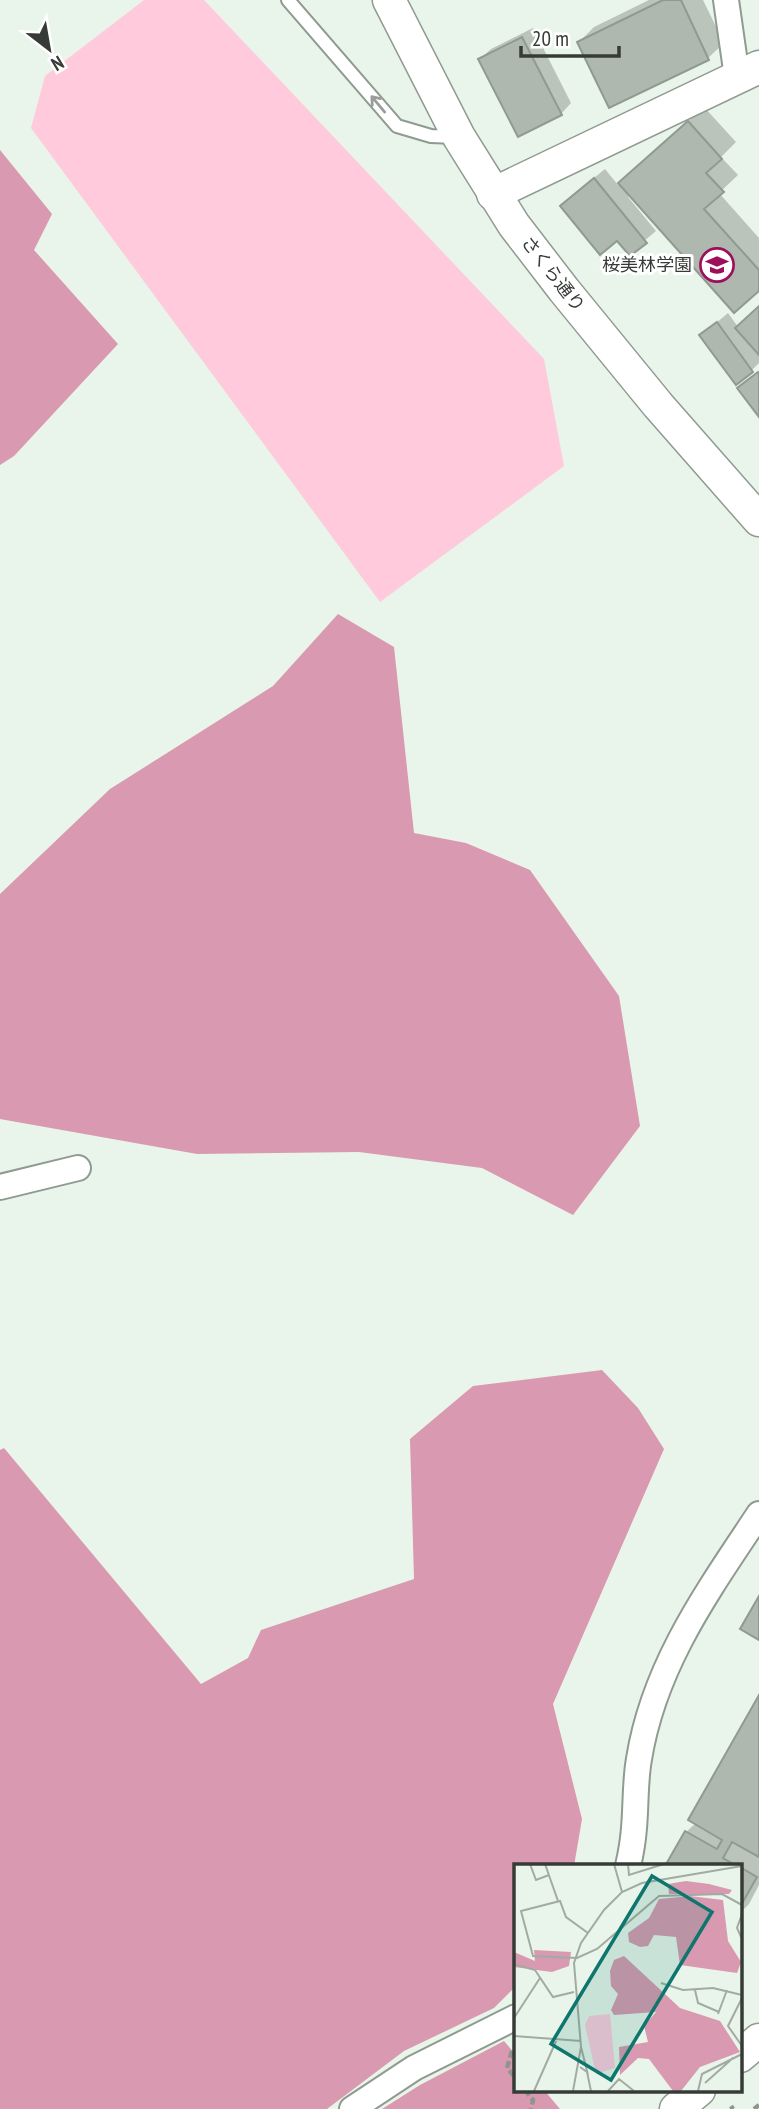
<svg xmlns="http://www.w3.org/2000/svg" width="759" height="2109" font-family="'PT Sans Narrow','Noto Sans JP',sans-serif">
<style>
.green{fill:#fecadc}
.forest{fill:#d999b0}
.shadow{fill:#0003}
.building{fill:#aeb8ae;stroke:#8f9a90;stroke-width:2}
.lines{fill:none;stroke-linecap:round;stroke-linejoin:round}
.service-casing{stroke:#8f9a90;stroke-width:16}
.minor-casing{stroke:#8f9a90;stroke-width:28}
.tertiary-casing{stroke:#8f9a90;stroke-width:35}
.path{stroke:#8d958e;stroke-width:4.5;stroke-dasharray:7 3.5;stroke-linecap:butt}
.service{stroke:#fff;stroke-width:12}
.minor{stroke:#fff;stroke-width:24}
.tertiary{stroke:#fff;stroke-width:32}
.oneway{stroke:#9b9d9b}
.labels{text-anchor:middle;stroke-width:6;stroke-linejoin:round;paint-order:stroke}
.poi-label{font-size:18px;fill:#373b37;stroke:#fff;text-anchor:end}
.street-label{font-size:18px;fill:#373b37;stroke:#fff}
.inset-road{fill:none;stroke:#a2aba2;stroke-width:2}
.view{fill:#0f766e;fill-opacity:0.15;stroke:#0f766e;stroke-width:3.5}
.inset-edge{fill:none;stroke:#373b37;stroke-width:3.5}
</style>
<rect width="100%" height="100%" fill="#e9f5ea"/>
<path class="green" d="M144,0H204L544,359L564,466L380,602L31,128L45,76Z"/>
<g class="forest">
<path d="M0,150L52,214L34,250L118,344L14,456L0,465Z"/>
<path d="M338,614L394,647L414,833L466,843L530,870L619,996L640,1126L573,1215L482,1168L359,1152L197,1154L0,1119V894L110,789L273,686Z"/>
<path d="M602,1370L638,1408L664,1449L553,1704L582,1819L574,1866H516V1986L494,2008L404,2051L327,2109H0V1450L4,1448L201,1684L248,1658L261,1630L414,1579L410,1439L473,1386Z"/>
<path d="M504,2041L516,2055V2090H544L560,2109H382L420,2085Z"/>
</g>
<g class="shadow">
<path d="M649,0H703L724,43L708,58L610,106L579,42L594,27Z"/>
<path d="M533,28L571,103L561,114L480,59L491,49Z"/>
<path d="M704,107L736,142L721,157L738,175L719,193L759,238V289L631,195L628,197L656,231L630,253L573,195L605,169L618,185Z"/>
<path d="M759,307V363L752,370L702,335L728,313L738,327Z"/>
<path d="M759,1698V1885L749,1904L740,1913V1866H667L686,1832L696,1823Z"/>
</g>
<g class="building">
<path d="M663,0H681L709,60L609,108L577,42Z"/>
<path d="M522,37L562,115L518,137L478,59Z"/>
<path d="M688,121L722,159L706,173L724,192L704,209L759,270V291L734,313L618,183Z"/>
<path d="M594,178L647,243L630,256L617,241L600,255L560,206Z"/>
<path d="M759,306V355L735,328Z"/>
<path d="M717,322L753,372L736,385L699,335Z"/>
<path d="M758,372L759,373V417L737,388Z"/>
<path d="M759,1596V1640L740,1629Z"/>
<path d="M759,1695V1857L732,1842L723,1858L737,1866H665L685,1831L717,1849L722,1840L688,1820Z"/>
<path d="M740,1867L757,1877L740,1907Z"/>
</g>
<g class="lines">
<g class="service-casing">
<path id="service" d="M288,0L397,126L431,136L455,137"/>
</g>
<g class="minor-casing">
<g id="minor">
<path d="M726,0L737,77"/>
<path d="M0,1187L78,1168"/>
<path d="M628,1866C631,1853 633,1841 634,1828C636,1806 635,1781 639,1759C654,1665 708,1591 759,1514"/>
<path d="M352,2109L414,2068L516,2017"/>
</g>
</g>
<g class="tertiary-casing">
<g id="tertiary">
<path d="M389,0L459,137L514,225L564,290L658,405L759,520"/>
<path d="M493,194L759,67"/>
<path d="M740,2056L759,2040"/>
<path d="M676,2109L699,2090"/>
</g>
</g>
<g class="path">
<path d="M512,2051L507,2068L516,2078"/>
<path d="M525,2090L533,2100L531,2109"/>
<path d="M731,2106L733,2109"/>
<path d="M754,2109L759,2105"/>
</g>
<use href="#service" class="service"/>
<use href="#minor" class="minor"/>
<use href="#tertiary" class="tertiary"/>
</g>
<defs><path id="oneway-shaft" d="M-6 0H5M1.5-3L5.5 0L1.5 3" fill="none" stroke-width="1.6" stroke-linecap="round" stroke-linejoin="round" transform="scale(1.75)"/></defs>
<use class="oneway" href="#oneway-shaft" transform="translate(378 104) rotate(-130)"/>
<defs>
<g id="university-ring" transform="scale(1.75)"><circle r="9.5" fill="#fff" stroke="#9d0e5b" stroke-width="1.5"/><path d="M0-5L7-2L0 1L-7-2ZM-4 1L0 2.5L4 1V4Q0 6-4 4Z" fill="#9d0e5b"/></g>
</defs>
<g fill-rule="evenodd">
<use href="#university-ring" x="717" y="265"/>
</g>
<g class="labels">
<g class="poi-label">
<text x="692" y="271">桜美林学園</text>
</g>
<g class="street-label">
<text transform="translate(553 274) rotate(52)" y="6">さくら通り</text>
</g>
</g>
<g transform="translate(514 1864)">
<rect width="228" height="228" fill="#e9f5ea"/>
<path d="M96,150L101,204L82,210L71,161L75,152Z" fill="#fecadc"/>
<path d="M172,17L195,20L218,26L215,30H155L154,20ZM176,32L209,36L214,77L227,98L223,109L166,101L162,73L140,71L134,82L126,83L115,78L114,69L135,54L145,35ZM20,86L57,88L55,102L38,108L0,103V88L21,97ZM110,92L166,144L206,157L226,188L186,203L167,227H159L135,195L124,194L106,211L105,183L134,178L130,162L142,148L100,151L97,146L104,130L97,122L96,107L100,96Z" fill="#d999b0"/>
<path class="inset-road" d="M16,0L22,16L35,11M31,0L44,37M100,0L108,28M114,0L115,11L150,0M228,50L223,64L228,75M74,69L52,53L46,37L7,47L19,92L63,94L83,85L145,32L208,30L228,41M0,100L21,106L39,133L60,128M147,119L169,126L199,124L228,131M181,126L184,139L205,148M228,134L214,162L228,182M204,150L213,126M0,154L26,114M0,172L67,177M67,183L74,211M66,203L73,208L77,227M191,219L219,194M20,227L43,175M59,227L67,183L60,99L67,79L90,46L108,28L128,19L228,2M94,227L105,215L120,227M184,227L188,210L228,190"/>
<path class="view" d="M138,12L198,48L97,216L37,180Z"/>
<rect width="228" height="228" class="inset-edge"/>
</g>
<g transform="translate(49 49) rotate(149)" stroke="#ffffff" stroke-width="5" paint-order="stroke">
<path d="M0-5L12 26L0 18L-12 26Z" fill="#373b37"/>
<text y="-10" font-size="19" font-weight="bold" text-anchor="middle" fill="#373b37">N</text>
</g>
<path d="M521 46v10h98v-10" fill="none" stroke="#373b37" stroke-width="3.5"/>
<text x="532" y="46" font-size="21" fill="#373b37" stroke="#ffffff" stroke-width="5" paint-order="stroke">20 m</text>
</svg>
